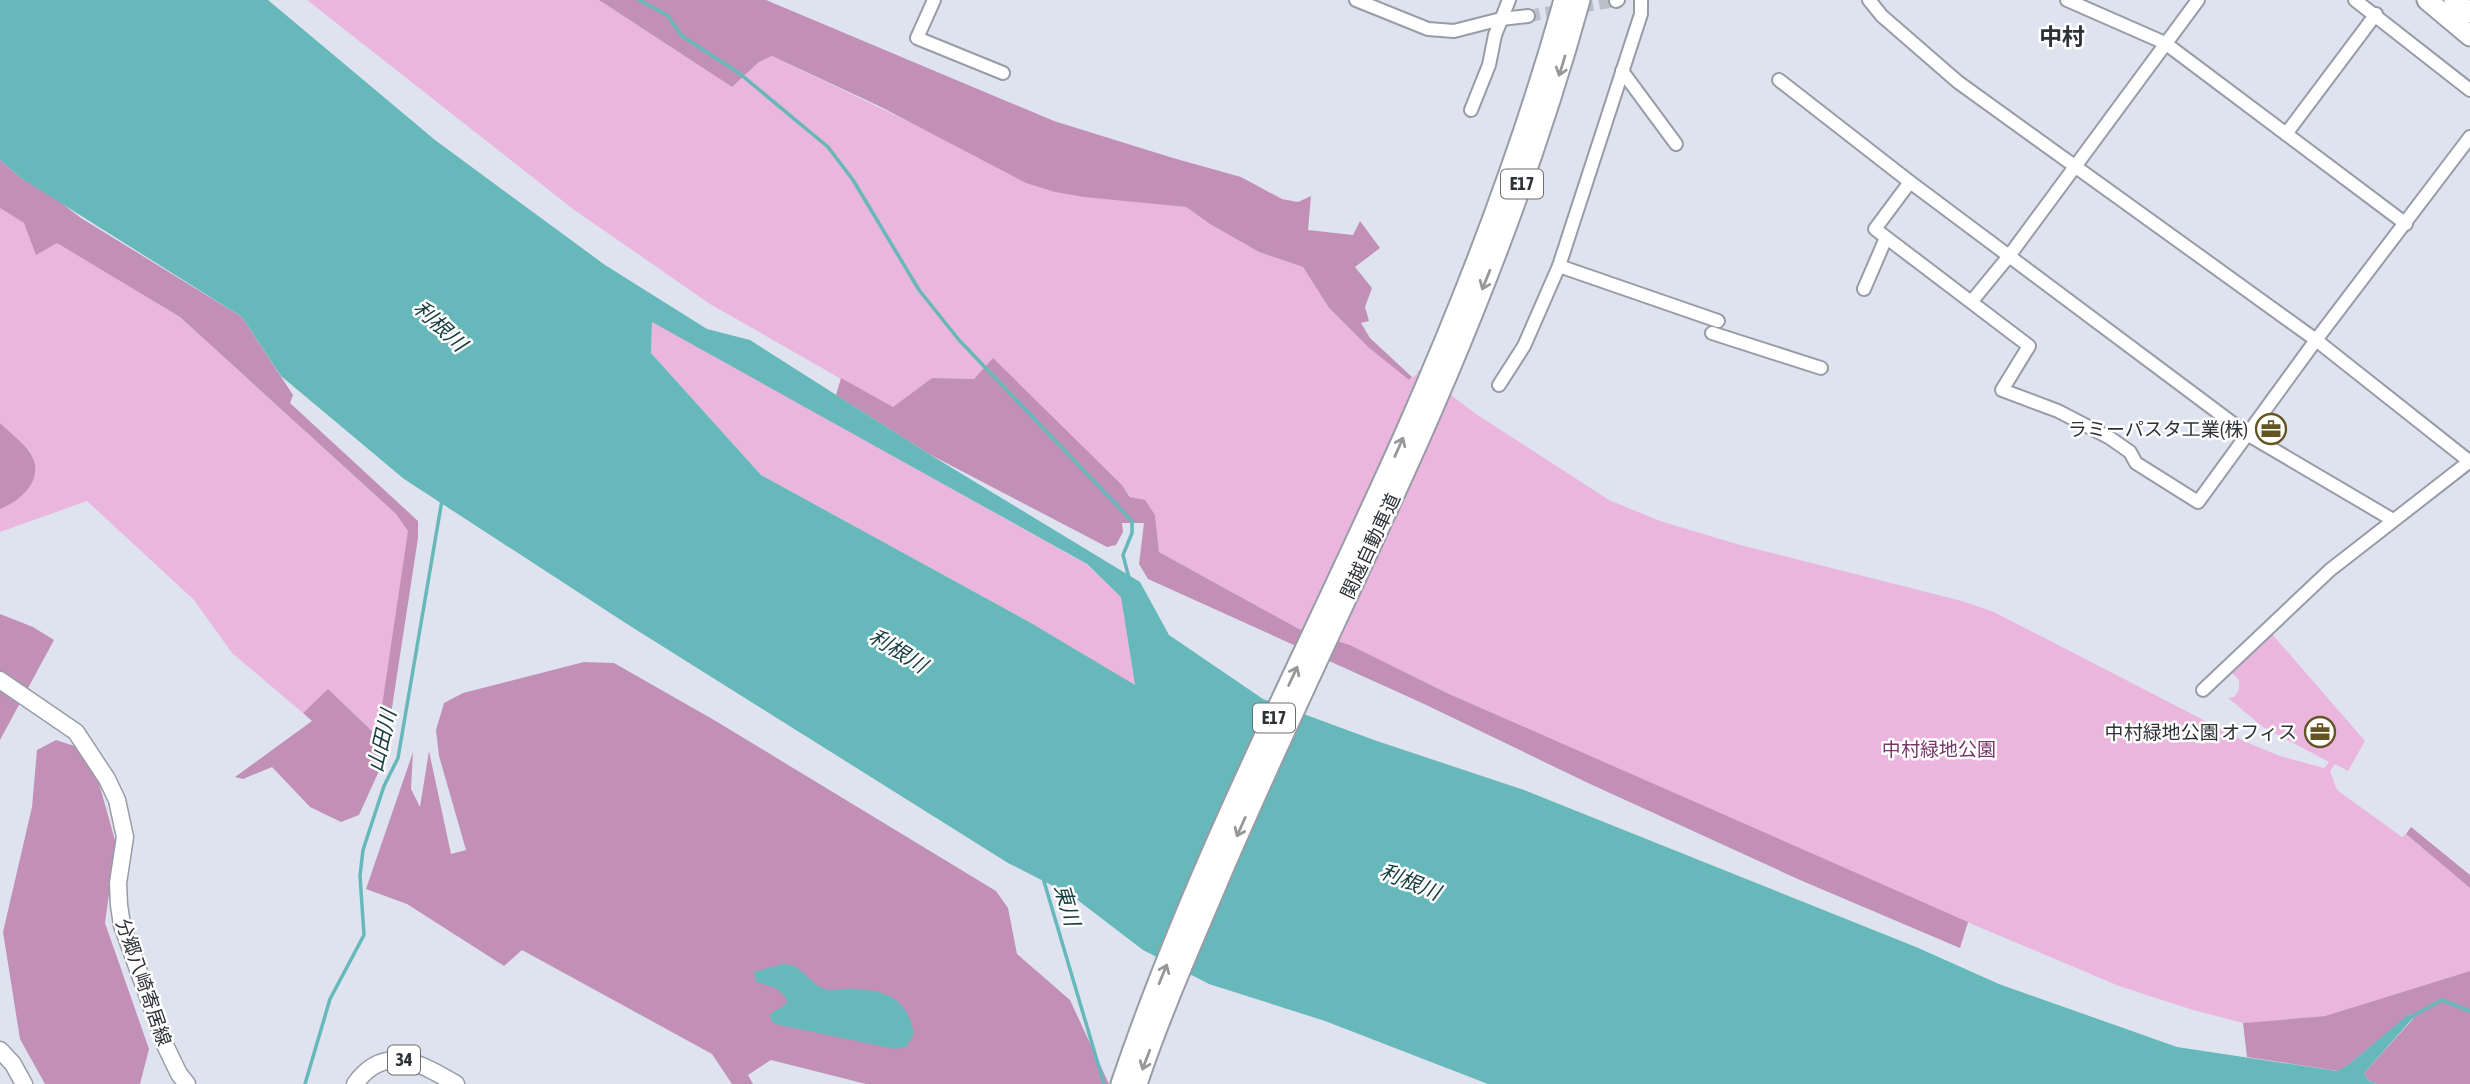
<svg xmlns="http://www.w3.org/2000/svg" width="2470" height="1084" font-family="'Asap Condensed','Noto Sans JP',sans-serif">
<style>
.green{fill:#eab6de}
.forest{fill:#c290b7}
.water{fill:#66b8ba;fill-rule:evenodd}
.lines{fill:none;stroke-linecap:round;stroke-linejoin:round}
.stream{stroke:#66b8ba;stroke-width:3.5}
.minor-tunnel{stroke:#bbbfca;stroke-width:12;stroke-dasharray:12 6;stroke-linecap:butt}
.minor-casing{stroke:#979ca7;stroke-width:16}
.major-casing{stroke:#979ca7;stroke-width:19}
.highway-casing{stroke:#979ca7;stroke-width:23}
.minor{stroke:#fff;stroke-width:12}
.major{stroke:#fff;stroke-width:16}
.highway{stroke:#fff;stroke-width:19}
.oneway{stroke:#96989a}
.labels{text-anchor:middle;stroke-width:5;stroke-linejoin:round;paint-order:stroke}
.shield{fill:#fff;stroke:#6d6f72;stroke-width:2}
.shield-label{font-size:18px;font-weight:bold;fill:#2e3135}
.poi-label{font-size:19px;fill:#2e3135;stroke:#fff;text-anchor:end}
.street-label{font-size:19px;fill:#2e3135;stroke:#fff}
.park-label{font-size:19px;fill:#753669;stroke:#fff}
.water-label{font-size:21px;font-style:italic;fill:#163d3e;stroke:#fff}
.quarter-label{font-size:23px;font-weight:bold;fill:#2e3135;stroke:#fff}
</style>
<rect width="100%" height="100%" fill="#dee3ef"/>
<g class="green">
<path d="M307,0H599L732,87L759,62L772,56L1055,192L1186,207L1210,224L1259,252L1303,267L1329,308L1368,347L1409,380L1417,374L1418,370L1476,414L1609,500L1660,521L1740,545L1962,601L1994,612L2246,742L2280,756L2324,768L2329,762L2263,727L2228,698L2234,697L2239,690V680L2231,672L2272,634L2365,741L2348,771L2335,764L2330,771L2337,790L2402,837L2406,834L2470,888V971L2325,1016L2243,1023L2193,1010L2119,986L1896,892L1447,693L1350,645L1299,629L1159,552L1155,515L1131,497L1122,485L993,359L974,379L932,378L892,408L710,304L573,209Z"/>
<path d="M0,208L180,317L396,514L409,531L379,726L373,732L328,689L303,713L232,653L194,600L87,501L0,532V509L9,505L30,452L0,423Z"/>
<path d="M652,321L1086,564L1121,596L1135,686L1031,623L761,475L651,353Z"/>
</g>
<g class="forest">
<path d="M599,0H766L1054,121L1173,158L1241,177L1282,199L1298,202L1311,196L1308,230L1353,235L1360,221L1380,248L1355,267L1372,288L1365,307L1369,321L1361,323L1370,338L1412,377L1409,380L1368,347L1329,308L1303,267L1259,252L1210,224L1186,207L1084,197L1055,192L1026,183L879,106L772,56L759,62L732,87Z"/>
<path d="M0,160L21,178L52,196L81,218L242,317L293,395L290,403L418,521V538L384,760L359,815L341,822L310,807L272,767L243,779L235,777L312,721L303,713L328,689L373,732L379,726L408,531L396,514L180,317L57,243L36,255L24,223L0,208Z"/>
<path d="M993,358L1122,485L1130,497L1145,500L1155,515L1159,552L1299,629L1350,645L1447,693L1968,922L1960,948L1800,880L1588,783L1422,703L1148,579L1139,564L1144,523H1122L1123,532L1116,545L1107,547L929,454L836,395L841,378L893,407L932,378L974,379Z"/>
<path d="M0,423C9,432 20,440 28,450C48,476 23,500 0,509Z"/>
<path d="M0,614L33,627L54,640L0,740Z"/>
<path d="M584,662L614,663L714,720L996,891L1008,908L1017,954L1070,1000L1109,1084H866L771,1060L748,1075L753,1084H732L712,1054L522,950L504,966L407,904L366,889L413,752L411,789L420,807L429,751L451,854L466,850L439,756L436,730L444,703L463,693Z"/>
<path d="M56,740L90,751L116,844L105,923L149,1049L140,1084H45L20,1039L3,932L32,807L37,750Z"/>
<path d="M2411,827L2470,875V888L2406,834Z"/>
<path d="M2470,971V1084H2376L2368,1080L2364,1073L2413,1019L2410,1014L2348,1065L2338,1071L2247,1057L2243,1023L2325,1016Z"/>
</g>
<g class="water">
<path d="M0,0H268L435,140L605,265L707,329L750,340L929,454L1140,582L1169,635L1263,699L1374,740L1524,790L1916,947L1999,984L2177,1047L2337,1071L2348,1065L2409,1014L2413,1018L2364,1073L2368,1080L2376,1084H1488L1325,1021L1209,984L1143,950L1071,895L1008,863L627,624L404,479L281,376L242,317L21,178L0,160ZM652,322L1087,564L1121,597L1135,685L1031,623L761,475L651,353Z"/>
<path d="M783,964C801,963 809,983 824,989C830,991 840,989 846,989C882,989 907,995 914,1034L906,1047L895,1049L775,1024L771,1020L770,1014L785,1005L787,999L776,988L756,982L754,972Z"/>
</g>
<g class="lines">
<g class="stream">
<path d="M639,0L667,15L682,36L739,73L828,147L853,180L919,290L959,340L1132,521V533L1123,555L1129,578"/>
<path d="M1043,878L1104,1084"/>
<path d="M2409,1018L2442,1000L2470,1011"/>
<path d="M305,1084L330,999L364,935L360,876L363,850L384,786L398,758L442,500"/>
</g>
<path class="minor-tunnel" d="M1528,16L1616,1"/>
<g class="minor-casing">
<g id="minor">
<path d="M934,0L917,38L1003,73"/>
<path d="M1356,0L1428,29L1454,31L1501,19L1528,16"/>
<path d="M1869,0L1882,16L1958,82L2316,340L2469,461"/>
<path d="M2067,0L2165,43L2406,224"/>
<path d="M2355,0L2470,90"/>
<path d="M1616,1L1618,0"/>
<path d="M1622,71L1676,144"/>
<path d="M1779,80L1910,182L2247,434L2393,520"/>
<path d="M1471,110L1489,65L1495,35L1509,0"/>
<path d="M2286,134L2376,14"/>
<path d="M1910,182L1875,229L2029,346L2002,390L2058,411L2110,438L2130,452L2136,463L2198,502L2316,340L2470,137"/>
<path d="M1559,266L1718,321"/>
<path d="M1864,289L1886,238"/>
<path d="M1972,301L2009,256L2198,0"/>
<path d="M1712,333L1821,368"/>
<path d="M1499,385L1524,346L1559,266L1641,14V0"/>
<path d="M2203,690L2330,570L2470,461"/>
</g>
</g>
<g class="major-casing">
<g id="major">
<path d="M0,680L76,732L107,779L117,800L125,837L118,883L119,905L122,925L166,1047L179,1074L187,1084"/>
<path d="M0,1050L13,1064L24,1084"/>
<path d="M355,1084C385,1042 422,1064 456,1084"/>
</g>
</g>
<g class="highway-casing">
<g id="highway">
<path d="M2427,0L2470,36"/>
<path d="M2454,0L2470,13"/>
<path d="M1121,1084C1197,859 1310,647 1406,431C1468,291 1523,147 1564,0"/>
<path d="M1137,1084C1158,1021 1185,959 1211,898C1265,769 1326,644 1384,517C1462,350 1531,178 1580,0"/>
</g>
</g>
<use href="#minor" class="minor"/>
<use href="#major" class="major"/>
<use href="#highway" class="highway"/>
</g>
<defs><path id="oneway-shaft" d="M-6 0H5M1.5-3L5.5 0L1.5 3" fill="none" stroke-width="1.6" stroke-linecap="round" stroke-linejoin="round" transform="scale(1.75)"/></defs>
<g class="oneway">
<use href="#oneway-shaft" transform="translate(1562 66) rotate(107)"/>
<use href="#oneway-shaft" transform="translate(1486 280) rotate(112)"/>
<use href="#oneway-shaft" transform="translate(1399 447) rotate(-66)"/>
<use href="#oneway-shaft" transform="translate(1293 676) rotate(-65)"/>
<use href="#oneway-shaft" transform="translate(1241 827) rotate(114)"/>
<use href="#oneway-shaft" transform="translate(1163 974) rotate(-68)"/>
<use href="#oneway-shaft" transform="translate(1146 1060) rotate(111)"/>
</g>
<defs>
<g id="office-ring" transform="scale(1.575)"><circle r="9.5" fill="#fff" stroke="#635421" stroke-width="1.5"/><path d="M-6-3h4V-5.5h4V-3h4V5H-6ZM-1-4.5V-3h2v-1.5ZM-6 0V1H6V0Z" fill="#635421"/></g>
</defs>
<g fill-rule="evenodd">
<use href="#office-ring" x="2271" y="429"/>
<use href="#office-ring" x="2320" y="732"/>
</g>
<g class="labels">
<g class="shield">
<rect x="1501" y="169.5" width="42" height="29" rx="5"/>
<rect x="1253" y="703.5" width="42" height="29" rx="5"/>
<rect x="388" y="1045.5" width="32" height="29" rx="5"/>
</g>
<g class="shield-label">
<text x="1522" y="190">E17</text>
<text x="1274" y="724">E17</text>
<text x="404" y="1066">34</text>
</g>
<g class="poi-label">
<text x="2248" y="436">ラミーパスタ工業(株)</text>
<text x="2297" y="739">中村緑地公園 オフィス</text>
</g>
<g class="street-label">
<text transform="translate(1370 546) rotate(-65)" y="7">関越自動車道</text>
<text transform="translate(144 982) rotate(71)" y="7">分郷八崎寄居線</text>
</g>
<g class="park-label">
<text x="1939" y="756">中村緑地公園</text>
</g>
<g class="water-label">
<text transform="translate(440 326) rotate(43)" y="7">利根川</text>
<text transform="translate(898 651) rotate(32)" y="7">利根川</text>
<text transform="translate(382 741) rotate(-77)" y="7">山田川</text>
<text transform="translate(1410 882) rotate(22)" y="7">利根川</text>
<text transform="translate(1067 905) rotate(74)" y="7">東川</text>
</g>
<g class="quarter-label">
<text x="2062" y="45">中村</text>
</g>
</g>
</svg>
